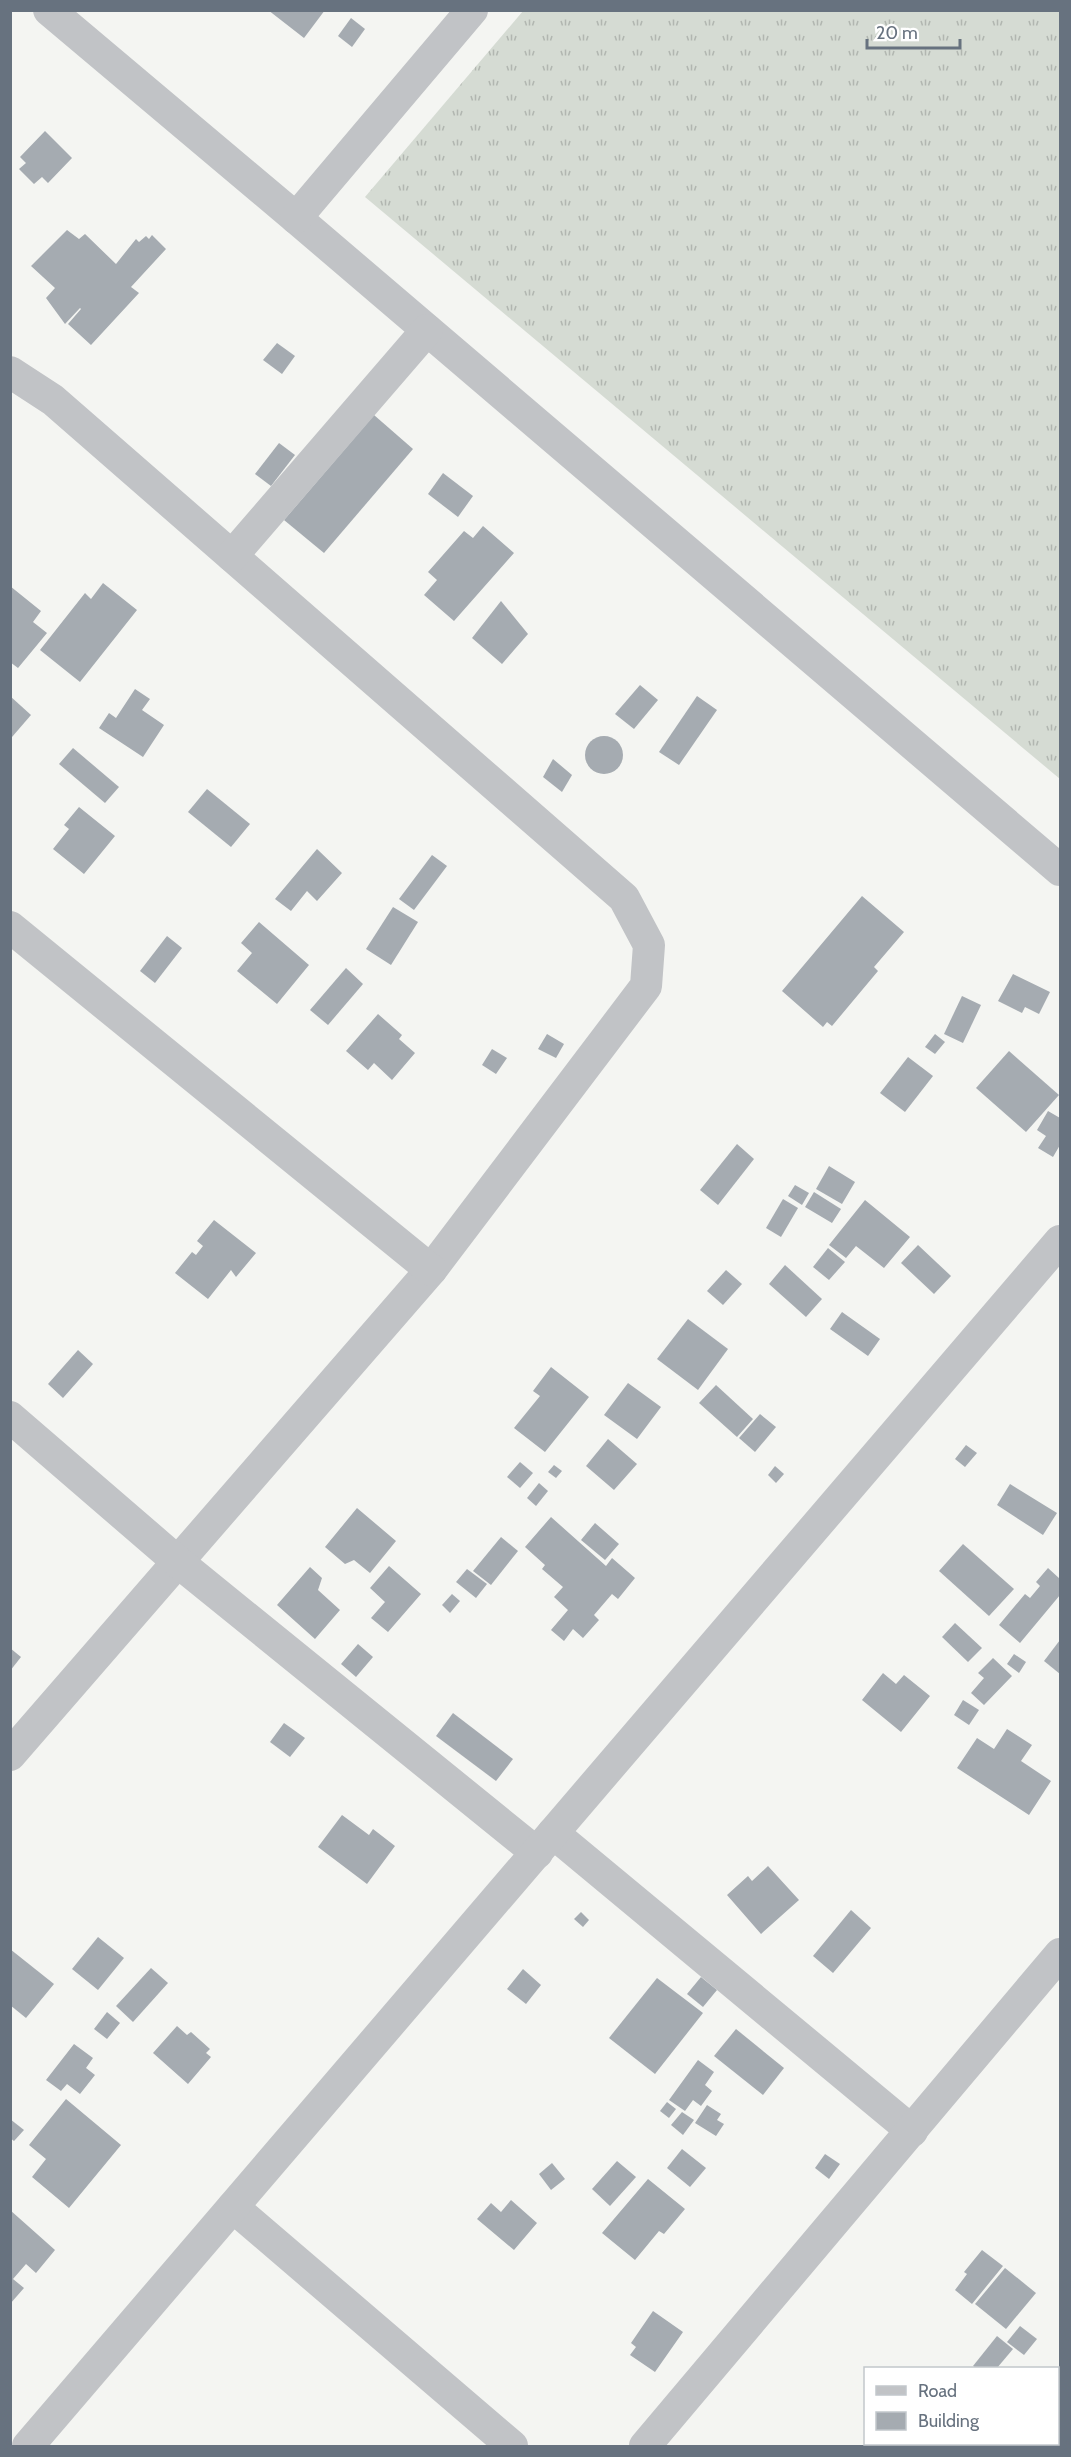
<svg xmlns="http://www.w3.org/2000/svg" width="1071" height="2457" font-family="Cabin,sans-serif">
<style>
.grass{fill:url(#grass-tufts)}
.building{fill:#a5abb1}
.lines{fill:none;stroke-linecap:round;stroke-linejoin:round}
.street{stroke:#c1c3c6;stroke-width:32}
</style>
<defs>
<pattern id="grass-tufts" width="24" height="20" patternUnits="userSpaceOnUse" patternTransform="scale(1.5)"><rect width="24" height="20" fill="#d5dbd3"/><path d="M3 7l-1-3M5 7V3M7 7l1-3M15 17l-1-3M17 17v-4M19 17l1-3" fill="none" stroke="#b1b6b0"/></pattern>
</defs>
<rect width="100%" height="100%" fill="#f4f5f2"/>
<path class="grass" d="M523,11H1060V779L365,197Z"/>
<g class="building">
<path d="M268,10H325L304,38Z"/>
<path d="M351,18L365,29L352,47L338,36Z"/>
<path d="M45,131L72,158L48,183L42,177L34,184L19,169L26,163L20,157Z"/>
<path d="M67,230L79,239L85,234L116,264L136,239L139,242L146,236L149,239L152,235L166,249L131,287L139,293L91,345L68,324L81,309L80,308L65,324L46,298L55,288L31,266Z"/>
<path d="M277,343L295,356L282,374L263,360Z"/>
<path d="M374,415L413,449L324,553L284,520Z"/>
<path d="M279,443L295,455L271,486L255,474Z"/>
<path d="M443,473L473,496L458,517L428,494Z"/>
<path d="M483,526L514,553L454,621L424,595L437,580L428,572L464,531L473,538Z"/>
<path d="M103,583L137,610L80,682L40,650L85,593L91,599Z"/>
<path d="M10,586L41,611L33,622L47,633L18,668L10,662Z"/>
<path d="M501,601L528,634L502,664L472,638Z"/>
<path d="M640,685L658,700L634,729L615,714Z"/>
<path d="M135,689L150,699L142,710L164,725L143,757L99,728L109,713L116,718Z"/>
<path d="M10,696L31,715L12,737L10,736Z"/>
<path d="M697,696L717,710L679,765L659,752Z"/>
<circle cx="604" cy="755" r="19"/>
<path d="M73,748L119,787L105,803L59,764Z"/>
<path d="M553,759L572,775L562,792L543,777Z"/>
<path d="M207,789L250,824L231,847L188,812Z"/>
<path d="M79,807L115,836L84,874L53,849L69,829L64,825Z"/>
<path d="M317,849L342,873L317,901L307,891L291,911L275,899Z"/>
<path d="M432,855L447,866L414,910L399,899Z"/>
<path d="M862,896L904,932L874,967L878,971L832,1026L827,1022L823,1027L782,991Z"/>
<path d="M393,907L418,922L391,965L366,949Z"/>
<path d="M259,922L309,965L277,1004L237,971L252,953L241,943Z"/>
<path d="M167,936L182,948L155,983L140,971Z"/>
<path d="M346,968L363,984L328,1025L310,1010Z"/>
<path d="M1013,974L1050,992L1039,1014L1025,1007L1022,1013L998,1001Z"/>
<path d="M962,996L981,1005L963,1043L944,1034Z"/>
<path d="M378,1014L402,1035L399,1039L415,1053L392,1080L374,1063L368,1070L346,1051Z"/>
<path d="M547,1034L564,1044L556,1058L538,1049Z"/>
<path d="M935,1034L945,1042L935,1054L925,1047Z"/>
<path d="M492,1049L507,1058L496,1074L482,1065Z"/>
<path d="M1009,1051L1059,1095L1026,1132L976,1088Z"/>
<path d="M908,1057L933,1076L905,1112L880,1093Z"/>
<path d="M1048,1111L1060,1118V1145L1053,1157L1038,1148L1046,1136L1037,1130Z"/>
<path d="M737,1144L754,1159L718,1205L700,1190Z"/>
<path d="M829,1166L855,1182L842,1204L816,1189Z"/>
<path d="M795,1185L809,1193L802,1205L788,1196Z"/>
<path d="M814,1192L841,1209L832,1223L805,1207Z"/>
<path d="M783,1199L798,1208L781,1237L766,1228Z"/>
<path d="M865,1200L910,1237L884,1268L856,1246L846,1258L829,1245Z"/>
<path d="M214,1220L256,1253L236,1277L231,1270L208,1299L175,1273L192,1252L196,1255L203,1246L197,1241Z"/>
<path d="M918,1245L951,1276L934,1294L901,1263Z"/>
<path d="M828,1248L845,1262L829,1280L813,1267Z"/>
<path d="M785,1265L822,1299L806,1317L769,1284Z"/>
<path d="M726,1270L742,1284L723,1305L707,1291Z"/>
<path d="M842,1312L880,1339L868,1356L830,1329Z"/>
<path d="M688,1319L728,1349L698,1390L657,1359Z"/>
<path d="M78,1350L93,1364L63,1398L48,1384Z"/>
<path d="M551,1367L589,1397L545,1452L514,1428L540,1396L533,1391Z"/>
<path d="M628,1383L661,1407L637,1439L604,1415Z"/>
<path d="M716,1385L753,1419L737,1437L699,1403Z"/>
<path d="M760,1414L776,1427L755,1452L739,1438Z"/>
<path d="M608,1439L637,1464L614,1490L586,1466Z"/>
<path d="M966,1445L977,1453L965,1467L955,1459Z"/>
<path d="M520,1462L533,1473L520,1488L507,1477Z"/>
<path d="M554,1465L562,1471L556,1478L548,1472Z"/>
<path d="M775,1466L784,1474L776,1483L768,1475Z"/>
<path d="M539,1483L548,1491L536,1506L527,1498Z"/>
<path d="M1010,1484L1057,1513L1043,1535L997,1505Z"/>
<path d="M357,1508L396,1541L370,1573L354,1560L345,1564L325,1547Z"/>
<path d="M551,1517L606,1566L612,1558L635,1578L618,1599L612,1594L594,1615L599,1620L583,1638L573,1629L564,1641L551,1630L568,1610L554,1597L563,1587L542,1569L545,1565L525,1547Z"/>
<path d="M595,1523L619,1544L605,1560L581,1540Z"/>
<path d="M501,1537L518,1551L491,1585L473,1571Z"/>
<path d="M963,1544L1014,1589L989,1616L939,1571Z"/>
<path d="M389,1566L421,1594L388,1632L371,1618L385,1602L370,1588Z"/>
<path d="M310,1567L322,1578L318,1590L340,1610L315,1639L277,1605Z"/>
<path d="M1048,1568L1060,1579V1595L1020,1643L999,1625L1025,1594L1030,1598L1040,1586L1036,1582Z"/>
<path d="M467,1569L487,1584L476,1598L456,1582Z"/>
<path d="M452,1594L460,1601L450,1613L442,1605Z"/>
<path d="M955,1623L982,1648L968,1662L942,1637Z"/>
<path d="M1060,1640V1674L1044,1661Z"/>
<path d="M358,1644L373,1657L356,1677L341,1664Z"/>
<path d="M10,1648L21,1657L10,1671Z"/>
<path d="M1014,1654L1026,1662L1019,1673L1007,1664Z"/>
<path d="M993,1658L1012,1676L984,1705L971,1693L984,1678L978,1673Z"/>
<path d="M883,1673L896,1684L904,1675L930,1696L901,1732L862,1700Z"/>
<path d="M963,1700L979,1710L969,1725L954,1715Z"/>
<path d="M453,1713L513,1759L496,1781L436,1736Z"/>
<path d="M284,1723L305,1738L290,1757L270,1742Z"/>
<path d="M1007,1729L1032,1745L1021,1761L1051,1781L1029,1815L957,1768L977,1738L994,1749Z"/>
<path d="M342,1815L369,1835L373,1829L395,1846L367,1884L318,1847Z"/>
<path d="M768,1866L799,1900L761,1934L727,1895L748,1876L752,1881Z"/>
<path d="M851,1910L871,1928L833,1973L813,1956Z"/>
<path d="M581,1912L589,1920L583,1927L574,1919Z"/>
<path d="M98,1937L124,1958L98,1990L72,1969Z"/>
<path d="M10,1949L54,1984L26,2018L10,2005Z"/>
<path d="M151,1968L168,1983L133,2022L116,2006Z"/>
<path d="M523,1969L541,1985L526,2004L507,1989Z"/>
<path d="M701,1977L717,1990L703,2007L687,1994Z"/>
<path d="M657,1978L703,2013L655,2074L609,2038Z"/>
<path d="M107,2012L120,2023L107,2039L94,2029Z"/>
<path d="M177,2026L187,2035L191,2032L210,2049L206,2053L211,2057L188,2084L153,2053Z"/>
<path d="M736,2029L784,2068L763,2095L714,2056Z"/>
<path d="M74,2044L93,2058L86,2068L95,2075L80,2094L67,2084L61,2091L46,2080Z"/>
<path d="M698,2060L714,2072L705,2085L712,2091L701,2106L693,2100L685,2111L669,2100Z"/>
<path d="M66,2099L121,2145L69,2208L32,2177L46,2159L29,2145Z"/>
<path d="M667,2102L676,2109L669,2118L660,2111Z"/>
<path d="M707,2105L721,2114L717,2120L724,2124L716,2136L695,2123Z"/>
<path d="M682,2112L694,2120L683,2135L671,2125Z"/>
<path d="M10,2119L24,2130L14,2141L10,2138Z"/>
<path d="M682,2149L706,2168L690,2187L667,2168Z"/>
<path d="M825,2154L840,2164L829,2179L815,2168Z"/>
<path d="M617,2161L636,2177L610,2206L592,2189Z"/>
<path d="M552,2163L565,2179L551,2190L539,2174Z"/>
<path d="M648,2179L685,2209L664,2234L659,2231L635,2260L602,2233Z"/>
<path d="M511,2200L537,2223L514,2250L477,2219L491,2203L501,2212Z"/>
<path d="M10,2210L55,2250L36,2273L26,2264L13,2279L24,2288L10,2304Z"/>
<path d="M982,2250L1003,2266L972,2304L955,2290L967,2274L964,2272Z"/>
<path d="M1005,2268L1036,2293L1006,2329L975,2304Z"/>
<path d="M653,2311L683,2332L655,2372L630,2355L636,2347L631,2343Z"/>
<path d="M1020,2326L1037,2339L1024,2355L1007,2342Z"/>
<path d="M997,2336L1013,2349L997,2368H976L973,2366Z"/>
</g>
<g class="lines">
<g class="street">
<path d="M49,10L296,218L1060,870"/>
<path d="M296,218L472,10"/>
<path d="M10,372L53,400L624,898L649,945L646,986L431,1270L10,1755"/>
<path d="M232,556L427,330"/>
<path d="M10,927L431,1270"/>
<path d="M10,1417L178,1562L537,1853"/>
<path d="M553,1833L912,2131"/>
<path d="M233,2207L512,2446"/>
<path d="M28,2446L1060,1241"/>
<path d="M645,2446L1060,1954"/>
</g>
</g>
<rect width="1071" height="2457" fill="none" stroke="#67727f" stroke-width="24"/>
<rect x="864" y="2367" width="195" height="78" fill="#ffffff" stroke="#c2c7cc" stroke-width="1.5"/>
<rect x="876" y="2386" width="30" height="9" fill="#c1c3c6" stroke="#c2c7cc" stroke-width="1.5"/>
<text x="918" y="2397" font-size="18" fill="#67727f">Road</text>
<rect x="876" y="2412" width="30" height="18" fill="#a5abb1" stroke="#c2c7cc" stroke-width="1.5"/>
<text x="918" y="2427" font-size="18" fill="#67727f">Building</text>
<path d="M867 39v9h93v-9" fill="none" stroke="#67727f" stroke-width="3"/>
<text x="876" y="39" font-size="18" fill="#67727f" stroke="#ffffff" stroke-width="4.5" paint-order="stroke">20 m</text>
</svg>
